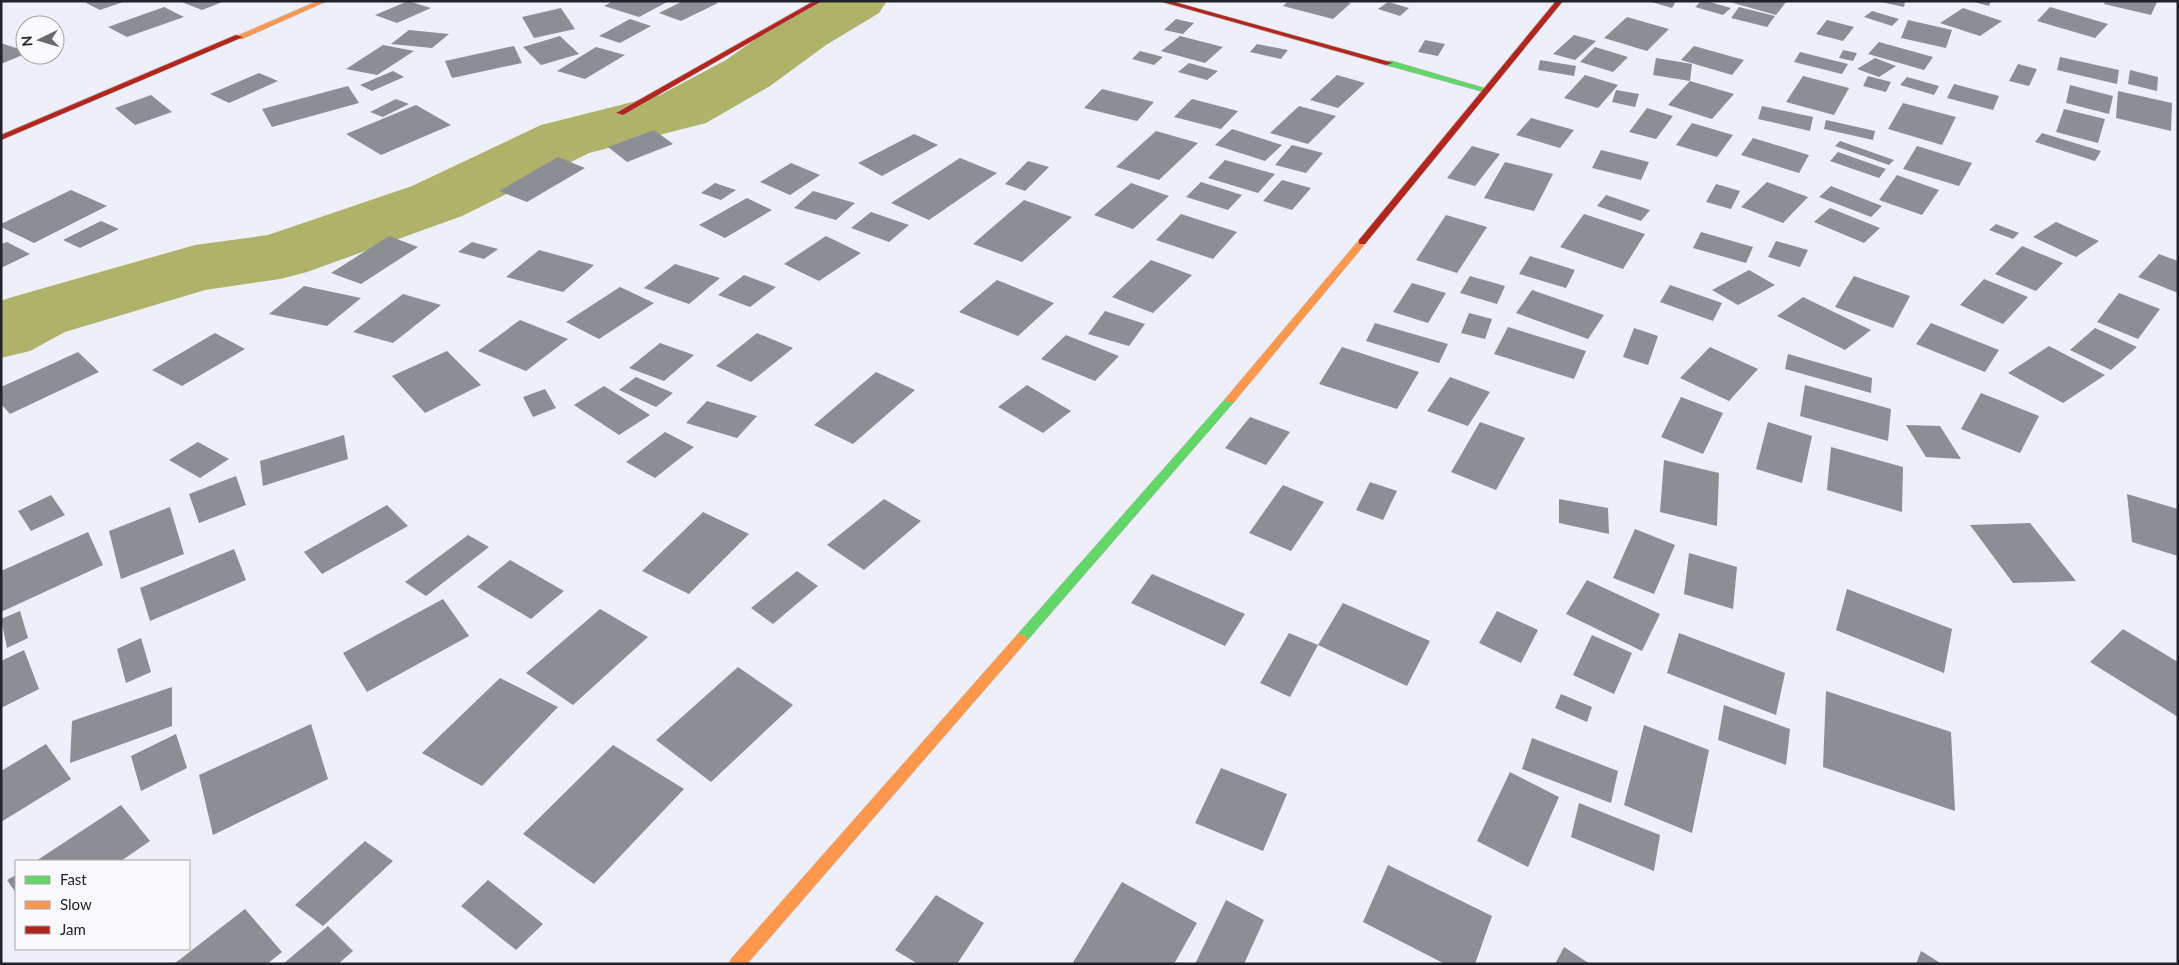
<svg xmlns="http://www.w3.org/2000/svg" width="2179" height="965" font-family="Lato,sans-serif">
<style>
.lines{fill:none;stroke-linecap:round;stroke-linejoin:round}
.river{fill:#afb369;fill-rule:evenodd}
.building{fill:#8d8d94}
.fast-casing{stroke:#b6b6be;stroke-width:1}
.slow-casing{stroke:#b6b6be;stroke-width:1}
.jam-casing{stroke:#b6b6be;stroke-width:1}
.fast{fill:#63d668;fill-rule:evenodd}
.slow{fill:#ff974d;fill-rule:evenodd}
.jam{fill:#b3261e;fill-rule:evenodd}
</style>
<rect width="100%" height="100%" fill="#efeffa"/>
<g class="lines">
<path class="river" d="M817,1H887L879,13L826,45L770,86L706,123L589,153L462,216L307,272L280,279L205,290L65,332L30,351L1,358V301L9,298L195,245L268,235L412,186L541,125L660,95L726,60L784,19Z"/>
</g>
<g class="building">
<path d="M90,1H123V2L100,10L86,3Z"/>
<path d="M179,1H225L202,10Z"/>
<path d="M408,1L431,8L397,23L375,15Z"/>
<path d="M613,1H669L639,17L604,6Z"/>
<path d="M683,1H712L718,3L681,21L659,13Z"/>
<path d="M1288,1H1343L1351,3L1333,19L1283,6Z"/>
<path d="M1648,1H1676L1672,8Z"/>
<path d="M1701,1H1706L1731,8L1723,15L1695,7Z"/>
<path d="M1726,1H1781L1786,2L1776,15Z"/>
<path d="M1876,1H1905L1904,7Z"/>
<path d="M1970,1H1991L1989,6Z"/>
<path d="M2105,1H2156L2157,2L2151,15L2104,4Z"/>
<path d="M1388,2L1409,8L1400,16L1378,9Z"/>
<path d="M164,7L184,17L127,37L108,27Z"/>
<path d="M1739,7L1775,16L1767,27L1731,18Z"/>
<path d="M2050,7L2108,24L2095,38L2037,21Z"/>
<path d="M561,8L575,29L534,38L522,17Z"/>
<path d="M1963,8L2002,21L1980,36L1940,23Z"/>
<path d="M1872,11L1899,19L1892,26L1864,17Z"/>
<path d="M1627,17L1669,29L1647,51L1604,38Z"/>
<path d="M630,19L651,26L620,43L599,36Z"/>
<path d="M1176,19L1194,23L1183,34L1164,30Z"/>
<path d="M1827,20L1854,27L1843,41L1816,34Z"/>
<path d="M1908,20L1952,30L1946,48L1901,38Z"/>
<path d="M409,30L449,34L432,48L391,44Z"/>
<path d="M1574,35L1596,41L1575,60L1553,54Z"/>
<path d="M560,36L579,54L541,65L523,47Z"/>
<path d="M1180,36L1223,47L1205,63L1161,51Z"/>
<path d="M1425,40L1445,44L1438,56L1418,52Z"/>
<path d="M1879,42L1933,57L1924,70L1868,54Z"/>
<path d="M1,43L25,51V54L1,64Z"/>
<path d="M1257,44L1288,50L1281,59L1250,52Z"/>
<path d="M383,45L414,51L377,75L346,69Z"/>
<path d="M514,46L522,63L452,78L445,61Z"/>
<path d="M1694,46L1744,60L1732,75L1681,60Z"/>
<path d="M596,47L625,55L585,79L557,71Z"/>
<path d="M1595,47L1628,57L1613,72L1580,62Z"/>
<path d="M1843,50L1857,53L1853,61L1839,58Z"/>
<path d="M1140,51L1163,57L1154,65L1132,59Z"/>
<path d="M1800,52L1848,64L1842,74L1794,62Z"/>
<path d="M2060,57L2119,70L2117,84L2057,70Z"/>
<path d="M1656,58L1692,64L1690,81L1653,75Z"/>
<path d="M1875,58L1896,66L1879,77L1857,69Z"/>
<path d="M1540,60L1576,66L1574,76L1538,70Z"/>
<path d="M1189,63L1218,71L1207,80L1178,72Z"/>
<path d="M2018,64L2037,69L2029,86L2009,81Z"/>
<path d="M2130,70L2158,77L2157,91L2128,84Z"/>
<path d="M393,71L404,77L372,91L360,85Z"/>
<path d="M259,73L278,81L229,103L210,94Z"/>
<path d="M1337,75L1365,83L1338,108L1310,100Z"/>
<path d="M1585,75L1618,85L1598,108L1564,98Z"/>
<path d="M1803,76L1849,88L1834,115L1786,102Z"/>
<path d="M1868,76L1891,82L1886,92L1863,86Z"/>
<path d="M1907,77L1939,86L1934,95L1900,85Z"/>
<path d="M1690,81L1734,94L1712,119L1668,105Z"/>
<path d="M1954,84L1999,96L1993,110L1947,98Z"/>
<path d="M2070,85L2113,96L2109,114L2066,103Z"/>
<path d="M348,86L359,103L272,127L262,109Z"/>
<path d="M1102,89L1154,102L1137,121L1084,108Z"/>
<path d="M1616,90L1639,94L1635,107L1612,102Z"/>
<path d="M2118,91L2172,103L2171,131L2116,118Z"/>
<path d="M151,95L172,112L135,125L115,108Z"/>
<path d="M396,99L409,104L383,117L370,112Z"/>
<path d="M1192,99L1238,111L1221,129L1174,117Z"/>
<path d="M1903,103L1956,117L1942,145L1888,129Z"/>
<path d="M416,105L451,125L381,155L346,134Z"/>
<path d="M1299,106L1336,116L1308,144L1270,133Z"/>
<path d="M1762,106L1813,117L1810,131L1758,119Z"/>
<path d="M1647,108L1673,116L1656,139L1629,132Z"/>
<path d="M2064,109L2105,119L2098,143L2056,132Z"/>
<path d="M1531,118L1574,130L1560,148L1516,135Z"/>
<path d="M1826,120L1875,131L1873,140L1824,129Z"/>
<path d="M1692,123L1733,135L1717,157L1676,145Z"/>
<path d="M1232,129L1282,145L1265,161L1215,145Z"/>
<path d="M654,130L673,144L627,162L608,147Z"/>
<path d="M1156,131L1198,143L1159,180L1116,167Z"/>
<path d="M2042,133L2101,151L2095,161L2035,142Z"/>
<path d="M914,134L938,145L882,176L858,163Z"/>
<path d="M1753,138L1809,155L1799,173L1741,155Z"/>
<path d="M1840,141L1894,160L1889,165L1835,146Z"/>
<path d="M1292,145L1323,153L1306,173L1275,165Z"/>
<path d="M1472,146L1500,154L1475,186L1447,178Z"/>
<path d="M1917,146L1972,163L1959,186L1903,169Z"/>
<path d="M1601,150L1649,162L1641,180L1592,168Z"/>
<path d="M1838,152L1886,169L1879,178L1830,161Z"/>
<path d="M558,157L585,168L527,202L499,191Z"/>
<path d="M960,158L997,173L929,220L891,203Z"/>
<path d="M1225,160L1275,174L1258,193L1208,178Z"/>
<path d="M1028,161L1049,167L1025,191L1005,184Z"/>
<path d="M1505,162L1553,174L1534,211L1484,198Z"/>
<path d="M791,163L820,175L790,195L760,182Z"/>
<path d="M1897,175L1939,190L1922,215L1879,200Z"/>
<path d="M1282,180L1311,188L1292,210L1263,201Z"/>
<path d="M1201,182L1242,195L1228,210L1186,197Z"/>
<path d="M1767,182L1808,197L1783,223L1741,207Z"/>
<path d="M715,183L736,190L721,200L701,193Z"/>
<path d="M1131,183L1169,196L1133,229L1094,215Z"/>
<path d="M1716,184L1740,191L1731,209L1706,202Z"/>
<path d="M1831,186L1882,206L1871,217L1819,197Z"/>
<path d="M71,190L107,206L34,243L1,227V224Z"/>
<path d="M813,191L855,203L836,220L794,208Z"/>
<path d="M1606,195L1650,210L1641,221L1597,206Z"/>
<path d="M747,198L772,210L725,238L699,225Z"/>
<path d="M1024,200L1072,217L1022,262L973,244Z"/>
<path d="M1830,208L1880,228L1864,243L1814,222Z"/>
<path d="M871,212L909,225L889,242L851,228Z"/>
<path d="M1181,214L1237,232L1213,259L1156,240Z"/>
<path d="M1584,214L1645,234L1623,269L1560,247Z"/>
<path d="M1446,215L1487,227L1457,273L1416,260Z"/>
<path d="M101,221L119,229L80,248L63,240Z"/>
<path d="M2056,222L2099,241L2076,257L2033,237Z"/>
<path d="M1996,224L2019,233L2013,239L1989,230Z"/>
<path d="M1701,232L1753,247L1746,263L1693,248Z"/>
<path d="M389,236L418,247L361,284L331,273Z"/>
<path d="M826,236L861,253L819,281L784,264Z"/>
<path d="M1776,241L1808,250L1800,267L1768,257Z"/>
<path d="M7,242L30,254L1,268V244Z"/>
<path d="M472,242L498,249L484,259L458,252Z"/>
<path d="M2022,246L2063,263L2036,291L1995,274Z"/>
<path d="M539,250L594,265L563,292L506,277Z"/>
<path d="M2159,254L2178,261V293L2138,277Z"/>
<path d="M1530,256L1575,270L1566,288L1519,274Z"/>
<path d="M1151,260L1192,275L1153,313L1112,297Z"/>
<path d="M675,264L720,278L689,304L644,288Z"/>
<path d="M1749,270L1775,285L1738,305L1712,290Z"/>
<path d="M744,275L776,287L750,307L718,295Z"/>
<path d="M1470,276L1505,286L1497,304L1460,293Z"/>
<path d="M1854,276L1910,296L1893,328L1835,307Z"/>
<path d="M1984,279L2028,297L2003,324L1960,305Z"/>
<path d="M997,280L1054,303L1018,336L959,312Z"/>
<path d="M1412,283L1446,293L1428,323L1393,312Z"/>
<path d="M1670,285L1722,303L1713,321L1660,302Z"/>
<path d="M304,286L361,298L327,326L269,314Z"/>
<path d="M620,287L654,303L599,339L566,322Z"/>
<path d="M1532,290L1604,315L1588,339L1516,313Z"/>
<path d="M2119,293L2160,309L2138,339L2097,322Z"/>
<path d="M403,294L441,305L393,343L353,332Z"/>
<path d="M1803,297L1871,330L1845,350L1777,316Z"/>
<path d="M1105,311L1145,324L1129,346L1088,334Z"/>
<path d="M1469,313L1492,319L1485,339L1461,333Z"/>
<path d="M520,320L568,339L526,371L478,351Z"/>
<path d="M1375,323L1448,344L1439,363L1366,341Z"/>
<path d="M1931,323L1999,350L1985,372L1916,344Z"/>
<path d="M1508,327L1586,351L1574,379L1494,354Z"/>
<path d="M1634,328L1658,336L1648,365L1623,357Z"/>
<path d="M2095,328L2137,347L2111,370L2070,350Z"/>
<path d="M215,333L245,349L182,386L152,370Z"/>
<path d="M757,333L793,348L751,382L716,366Z"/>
<path d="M1066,335L1119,356L1095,381L1041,359Z"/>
<path d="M660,343L694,355L664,381L629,368Z"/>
<path d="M2049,346L2105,375L2063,403L2008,373Z"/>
<path d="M1342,347L1419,372L1397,409L1319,384Z"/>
<path d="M1710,347L1758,369L1729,401L1680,378Z"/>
<path d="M447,351L481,385L425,413L392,376Z"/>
<path d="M78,352L99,372L10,414L1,404V387Z"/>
<path d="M1788,354L1872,378L1871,393L1785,369Z"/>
<path d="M876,372L915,390L853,444L814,425Z"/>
<path d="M636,377L673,393L656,407L619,390Z"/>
<path d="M1450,377L1490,392L1468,426L1427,411Z"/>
<path d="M1027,385L1071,411L1043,433L998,407Z"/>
<path d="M1805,385L1891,409L1888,441L1800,416Z"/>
<path d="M604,386L650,415L619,435L574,405Z"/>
<path d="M545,389L556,408L533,417L523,397Z"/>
<path d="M1981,393L2039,416L2020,453L1961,429Z"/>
<path d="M1681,397L1723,413L1703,454L1661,437Z"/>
<path d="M707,401L757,416L737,438L686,423Z"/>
<path d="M1250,417L1290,432L1266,465L1225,448Z"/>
<path d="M1480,422L1525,438L1496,490L1451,472Z"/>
<path d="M1768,422L1812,436L1802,483L1756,469Z"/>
<path d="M1906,425L1940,426L1961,459L1926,457Z"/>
<path d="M665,432L694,447L655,478L626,462Z"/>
<path d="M344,435L348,459L263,486L260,461Z"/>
<path d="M198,442L229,459L200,478L169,460Z"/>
<path d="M1831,447L1903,467L1902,512L1827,490Z"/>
<path d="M1664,460L1719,473L1717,526L1660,512Z"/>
<path d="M236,476L246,505L199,523L189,494Z"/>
<path d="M1370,482L1397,491L1383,520L1356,510Z"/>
<path d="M1283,485L1324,502L1291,551L1249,533Z"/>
<path d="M2127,494L2178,509V556L2132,542Z"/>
<path d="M51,495L65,515L31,531L18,511Z"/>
<path d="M884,499L921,521L864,570L827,545Z"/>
<path d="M1559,499L1608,508L1609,534L1559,523Z"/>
<path d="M387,505L408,526L322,574L304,552Z"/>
<path d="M170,507L184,554L121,579L109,531Z"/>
<path d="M703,512L749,534L689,594L642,571Z"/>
<path d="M2030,523L2076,581L2013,583L1970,525Z"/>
<path d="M1635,529L1675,545L1654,594L1613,578Z"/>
<path d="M88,532L103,565L1,612V571Z"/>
<path d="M468,535L489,547L426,596L405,582Z"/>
<path d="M234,549L246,580L150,621L140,588Z"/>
<path d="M1689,553L1737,567L1733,609L1684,594Z"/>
<path d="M510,560L564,591L531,619L477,587Z"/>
<path d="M797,571L818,586L773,624L751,608Z"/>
<path d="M1152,574L1245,614L1225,646L1131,603Z"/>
<path d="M1587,580L1660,614L1642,651L1566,614Z"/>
<path d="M1847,589L1952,629L1944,673L1836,630Z"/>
<path d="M443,599L469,636L367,692L343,653Z"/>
<path d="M1343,603L1430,641L1407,686L1318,645Z"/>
<path d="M600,609L648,637L573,705L526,673Z"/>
<path d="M20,611L28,638L7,648L1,619Z"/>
<path d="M1497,611L1538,630L1521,663L1479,643Z"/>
<path d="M2123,629L2178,662V717L2090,662Z"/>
<path d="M1289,633L1318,645L1290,697L1260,683Z"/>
<path d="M1679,633L1785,673L1776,715L1667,673Z"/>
<path d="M1592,635L1632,653L1614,694L1573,675Z"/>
<path d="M141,638L151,672L126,683L117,649Z"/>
<path d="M24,650L39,689L1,708V661Z"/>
<path d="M738,667L793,705L711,782L656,740Z"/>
<path d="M500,678L558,707L482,786L422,753Z"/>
<path d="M172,687V726L70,763L72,721Z"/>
<path d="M1826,691L1951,732L1955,811L1823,767Z"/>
<path d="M1561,694L1592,707L1587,722L1555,708Z"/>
<path d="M1724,705L1790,729L1786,765L1718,740Z"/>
<path d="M311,724L328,779L213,835L199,775Z"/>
<path d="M1644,725L1709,750L1692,833L1624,805Z"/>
<path d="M176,734L187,768L141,791L131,756Z"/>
<path d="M1532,738L1618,771L1611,803L1522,769Z"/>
<path d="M46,744L71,779L1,822V771Z"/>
<path d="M613,745L684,789L594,884L523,834Z"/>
<path d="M1221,768L1287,794L1263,851L1195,823Z"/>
<path d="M1510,772L1559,797L1528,867L1477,841Z"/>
<path d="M1579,803L1660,835L1654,871L1571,837Z"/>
<path d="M121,805L150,841L121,861H36Z"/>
<path d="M365,841L393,861L323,926L295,905Z"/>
<path d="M1388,865L1492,916L1475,964H1445L1363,922Z"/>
<path d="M16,875V893L7,880Z"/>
<path d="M488,880L543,924L516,950L461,906Z"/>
<path d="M1122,882L1197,923L1174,964H1072Z"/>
<path d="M936,895L984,923L957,964H918L895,950Z"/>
<path d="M1226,900L1264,920L1244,964H1195Z"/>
<path d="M245,909L282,952L267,964H174Z"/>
<path d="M328,926L353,951L338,964H283Z"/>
<path d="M1564,947L1590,964H1555Z"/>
<path d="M1921,951L1942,964H1916Z"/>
</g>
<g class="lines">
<g class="fast-casing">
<g id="fast">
<path d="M1386,61H1392L1491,90L1484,92L1386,65Z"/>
<path d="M1230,397L1235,400L1234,402L1025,643L1021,644L1017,643L1015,639L1017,635L1226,398Z"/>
</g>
</g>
<g class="slow-casing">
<g id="slow">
<path d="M318,1H327L242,39L235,37Z"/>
<path d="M1362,239L1365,240V244L1234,402H1226L1225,400L1226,398L1359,240Z"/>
<path d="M1021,634L1025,635L1027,639L1025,643L747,964H729L731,959L1017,635Z"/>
</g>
</g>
<g class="jam-casing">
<g id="jam">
<path d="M814,1H822L623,115L616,113Z"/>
<path d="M1159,1H1171L1393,63L1386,65Z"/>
<path d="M1556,1H1563L1365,244H1359V240Z"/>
<path d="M236,35L243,37L1,140V135Z"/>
</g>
</g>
<use href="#fast" class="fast"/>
<use href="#slow" class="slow"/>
<use href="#jam" class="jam"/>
</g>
<rect width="2179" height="965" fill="none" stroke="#222229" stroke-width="5"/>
<rect x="15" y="860" width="175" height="90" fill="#fafafe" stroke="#a4a4a9"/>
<rect x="25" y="876" width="25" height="8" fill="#63d668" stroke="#a4a4a9"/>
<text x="60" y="885" font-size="15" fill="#222229">Fast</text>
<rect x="25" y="901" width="25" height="8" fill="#ff974d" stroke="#a4a4a9"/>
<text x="60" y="910" font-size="15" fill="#222229">Slow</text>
<rect x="25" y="926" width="25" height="8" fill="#b3261e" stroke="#a4a4a9"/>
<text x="60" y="935" font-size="15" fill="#222229">Jam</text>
<g transform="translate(40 40) rotate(265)"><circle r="24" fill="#fafafe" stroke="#a4a4a9"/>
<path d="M0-4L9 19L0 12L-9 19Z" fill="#6a6a72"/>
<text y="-8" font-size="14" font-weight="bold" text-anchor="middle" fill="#222229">N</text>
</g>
</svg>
